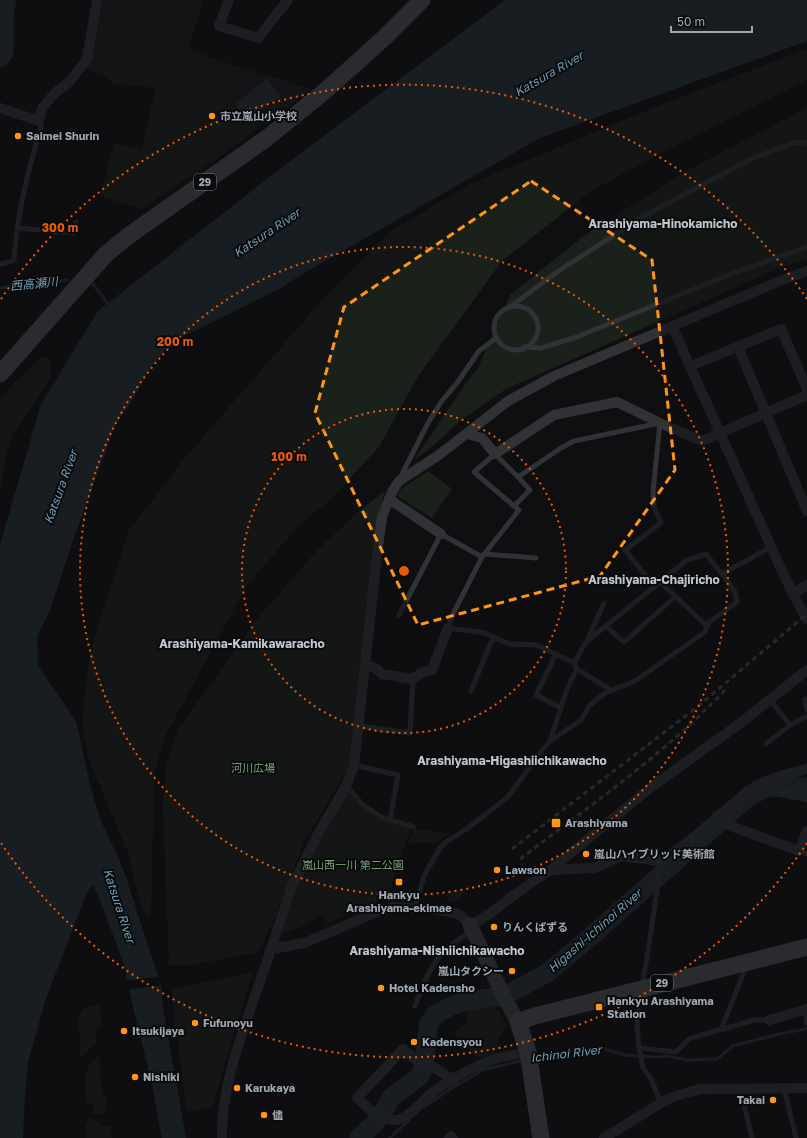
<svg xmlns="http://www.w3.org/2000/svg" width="807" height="1138" font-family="'Golos Text','Noto Sans JP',sans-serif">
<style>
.built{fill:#1b1c1e}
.green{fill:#19211a}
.water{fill:#253035}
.pier{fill:#0f0f11}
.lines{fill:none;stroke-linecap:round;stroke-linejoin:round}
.stream{stroke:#253035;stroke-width:3}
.river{stroke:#253035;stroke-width:19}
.service{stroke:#303236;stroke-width:5}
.minor{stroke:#303236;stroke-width:10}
.secondary{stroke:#3e4146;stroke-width:15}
.primary{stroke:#4c4f56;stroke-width:17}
.rail{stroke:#45484d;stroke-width:3;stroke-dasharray:5 4;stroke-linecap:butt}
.marked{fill:none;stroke:#ff9519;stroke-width:3;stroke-dasharray:8 5;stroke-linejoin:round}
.ring{fill:none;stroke:#e8590c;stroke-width:2;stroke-dasharray:2 4}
.poi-dot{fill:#ff9519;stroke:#0a0b0c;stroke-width:1.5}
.labels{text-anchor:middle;stroke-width:4;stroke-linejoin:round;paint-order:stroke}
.shield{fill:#0a0b0c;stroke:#727981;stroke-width:1}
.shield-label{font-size:10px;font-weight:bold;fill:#9fa8b3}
.poi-label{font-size:11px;font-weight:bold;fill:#9fa8b3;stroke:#0a0b0c;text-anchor:start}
.park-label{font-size:11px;fill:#76a174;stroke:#0a0b0c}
.water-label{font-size:12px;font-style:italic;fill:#719cb3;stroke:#0a0b0c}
.neighbourhood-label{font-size:12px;font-weight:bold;fill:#c0c6cf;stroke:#0a0b0c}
.centre{fill:#e8590c;stroke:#0a0b0c;stroke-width:2}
.ring-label{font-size:12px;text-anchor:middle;font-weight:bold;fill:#e8590c;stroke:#0a0b0c;stroke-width:4;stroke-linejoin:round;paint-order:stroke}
</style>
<rect width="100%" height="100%" fill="#0f0f11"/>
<path class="built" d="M102,0H204L188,49L233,65L312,89L222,155L142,209L100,196L114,143L142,150L155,89L144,86L135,87L121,83L114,85L104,76L85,68L89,59Z"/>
<g class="green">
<path d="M807,49V80L690,138L594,189L502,261L417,378L379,447L326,504L301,523L247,585L164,738L154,776L151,917L144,912L137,892L129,855L88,757L82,722L90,653L129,530L186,457L322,300L390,232L470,184L653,108Z"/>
<path d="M162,57L172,61H182L190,58L223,69L226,74L232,76L224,99L220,103L245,132L142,207L101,195L115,144L143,150L156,89L149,87L151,85L157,87L161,75L156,73Z"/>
<path d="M807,108V260L784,266L506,389L460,421L432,447L413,461L467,382L478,368L510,295L585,235L686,171Z"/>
<path d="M42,357H47C52,365 52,369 50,378L14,432L7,453L0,488V400L14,384Z"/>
<path d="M428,471L452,489L432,518L399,497L398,493L402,488Z"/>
<path d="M385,491L380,510L353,739L348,768L304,842L274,919L259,952L190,965H169L163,807L166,767L178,730L257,619L314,554L354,515Z"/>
<path d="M345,790L360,806L383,821L411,828L397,866L388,897L327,923L321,913C310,925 296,929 281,934L293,893Z"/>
<path d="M414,829L450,834L435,843H408Z"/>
<path d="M459,890L462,891V895L456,902H450L447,899L446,896C448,890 454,890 459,890Z"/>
<path d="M252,973L212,1108L187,1111L171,989Z"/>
<path d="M99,1003L102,1023L96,1027L97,1043L80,1058L79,1018L83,1009Z"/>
<path d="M472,1007H494L500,1012L505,1023L506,1027L498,1040V1046L495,1052L486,1057H476L466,1045L458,1039L455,1032L467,1021V1011Z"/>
<path d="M99,1055L102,1094L106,1097C109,1106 105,1119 94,1113L92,1104L86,1101L85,1075L89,1064Z"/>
<path d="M88,1119H93L103,1127L110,1126L112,1138H87L86,1124H88Z"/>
</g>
<g class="water">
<path d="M505,0H807V41L540,138L299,276L281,288L172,342L151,367L134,397L115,426L74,537L50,610L37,636L38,666L76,721L90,785L100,819L119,859L127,880L161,986L163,1008L186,1138H162L151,1079L134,1011L123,961L94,885L88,890L46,998L28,1062L25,1092L23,1138H0V545L41,404L98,311L289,162Z"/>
<path d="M267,79L280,95L279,96L280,97L276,100L275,99L247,120L235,104Z"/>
</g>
<path class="pier" d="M160,976L162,985L127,990L125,981Z"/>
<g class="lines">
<g class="stream">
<path d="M93,284L108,304"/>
<path d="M0,288L68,280"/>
<path d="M533,1058L580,1049L602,1048L624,1055L657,1057L668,1056L687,1060L717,1059L733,1046L775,1035L800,1030L807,1028"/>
<path d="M424,1107L452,1088L483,1070L524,1060"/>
<path d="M390,1138L409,1120"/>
</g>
<g class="river">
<path d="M0,58L4,53V13L7,0"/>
<path d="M359,1138L377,1121L392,1097L420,1076L423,1069L429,1023L435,1015L451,1006L470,1000L498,997L514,991L547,973L587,940L747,798C769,785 782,783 807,788"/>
</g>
<g class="service">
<path d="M17,228L74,233L76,222"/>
<path d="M0,264L10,262L14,260C17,213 27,172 41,128L39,121"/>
<path d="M511,306L557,272L642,217L751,159L794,143L807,142"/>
<circle cx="516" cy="328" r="22"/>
<path d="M525,347L541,348L574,338L731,274L807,247"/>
<path d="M400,478L428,423L441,402L457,383L479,351L496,338"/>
<path d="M514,506L474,472L495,454L518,477"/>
<path d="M484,554L536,558"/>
<path d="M660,582L707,626"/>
<path d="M399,615L441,534L482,557"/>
<path d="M606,626L624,642L675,597"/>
<path d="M587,641L604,603"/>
<path d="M556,654L536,695L561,708"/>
<path d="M574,663L586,642L687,560L706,554L722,574L771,547"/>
<path d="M611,690L577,669L573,662L536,645L509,644L485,633L448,628L454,612L482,557L519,510L514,506L530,490L518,477L561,448L574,441L660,423L653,492L654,507L661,523L625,550L655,587"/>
<path d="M471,691L491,642L495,638"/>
<path d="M807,699H805L807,710"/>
<path d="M770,700L790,725"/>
<path d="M358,726L410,733L413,679"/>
<path d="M550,741L567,689L577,669"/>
<path d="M766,744L790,725L807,716"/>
<path d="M354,765L398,775L390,820"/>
<path d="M346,786L363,805L383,818L414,827"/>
<path d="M799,851L807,854"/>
<path d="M415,908L424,876L440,848L446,842L465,830L507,798L540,753L550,741L581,720L590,705L605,693L635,681L705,632L708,623L737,602L735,592L722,574"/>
<path d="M642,986L648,952L658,883V861"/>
<path d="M639,992L637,1025L639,1048L643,1068L651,1079L661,1103"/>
<path d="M415,1006C423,984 432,960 451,945C457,940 465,936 472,932"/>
<path d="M805,1010L807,1023"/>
<path d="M721,1030L744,972L743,965"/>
<path d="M639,1048L676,1052L689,1039L695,1037L754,1020H769"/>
<path d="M740,1088L752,1138"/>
<path d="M784,1088L796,1138"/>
</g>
<g class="minor">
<path d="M229,0L219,26L258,38L288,0"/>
<path d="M0,108L39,121L42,108L55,93L69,82L87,59L97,0"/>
<path d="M672,326L782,571L793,594L807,619"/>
<path d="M738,347L807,511"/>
<path d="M691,366L781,329L807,389"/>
<path d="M467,434L482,438L495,454L554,415L617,402L660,423L702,441L807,395"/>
<path d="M389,499L441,534"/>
<path d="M793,594L807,585"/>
<path d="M366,665L377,669L382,674L413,679L422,672L432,670L448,628"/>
<path d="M768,780L775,791L807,797"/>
<path d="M717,816L728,825L799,851L807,831"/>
<path d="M550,870L650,788L742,722L807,670"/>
<path d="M271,949L291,888L317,836L346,786L354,765L377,555L382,517L393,490L399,481L439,455L508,401L554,376L782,280L807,271"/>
<path d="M769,1020L807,1009"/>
<path d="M454,1080L430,1065L418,1062L403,1049L357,1098C367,1108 381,1121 396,1120C407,1120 423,1100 432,1093C449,1080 470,1069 489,1061C501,1056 515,1055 528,1052"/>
<path d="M222,1138C220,1078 253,1007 271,949L304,943L375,913L393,907L432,909L455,913L461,916L470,925L477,922L495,910L514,895L550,870L594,868L622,856L658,861L663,860L688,842L749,790C767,779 786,774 807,769"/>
<path d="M449,1138L451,1136L453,1138"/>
<path d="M604,1138L661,1103L672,1097L700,1089L807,1088"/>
</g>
<path class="secondary" d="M470,925L506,1001L518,1022"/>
<g class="primary">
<path d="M0,374L106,254L131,234L267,138L325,91L385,37L422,0"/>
<path d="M541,1138L528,1052L518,1022L531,1017L807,947"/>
</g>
<g class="rail">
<path d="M512,849L696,708L807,614"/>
<path d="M520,859C592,804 665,754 728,687"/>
</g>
</g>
<path d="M0 0H807V1138H0ZM531,181L652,260L675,470L600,576L418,625L315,413L344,307Z" fill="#0f0f11" fill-opacity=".55" fill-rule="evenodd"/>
<path class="marked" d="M531,181L652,260L675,470L600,576L418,625L315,413L344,307Z"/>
<g class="ring">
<circle cx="404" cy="571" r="162"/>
<circle cx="404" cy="571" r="324"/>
<path d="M807 843A486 486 0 0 1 1 843M1 299A486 486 0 0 1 807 299"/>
</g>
<g class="poi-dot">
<circle cx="212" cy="116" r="4"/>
<circle cx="18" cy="136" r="4"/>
<rect x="551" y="818" width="10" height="10" rx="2"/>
<circle cx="586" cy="854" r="4"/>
<circle cx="497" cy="870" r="4"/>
<rect x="395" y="878" width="8" height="8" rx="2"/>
<circle cx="494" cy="927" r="4"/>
<circle cx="512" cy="971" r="4"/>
<circle cx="381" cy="988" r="4"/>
<rect x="595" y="1003" width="8" height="8" rx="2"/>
<circle cx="195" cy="1023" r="4"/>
<circle cx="124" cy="1031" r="4"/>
<circle cx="414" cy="1042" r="4"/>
<circle cx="135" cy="1077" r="4"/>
<circle cx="237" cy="1088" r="4"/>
<circle cx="773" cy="1100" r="4"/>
<circle cx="264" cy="1115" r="4"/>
</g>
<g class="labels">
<g class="shield">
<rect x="194" y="174" width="22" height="16" rx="3"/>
<rect x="651" y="975" width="22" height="16" rx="3"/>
</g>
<g class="shield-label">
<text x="205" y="186">29</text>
<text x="662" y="987">29</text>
</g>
<g class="poi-label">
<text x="220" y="120">市立嵐山小学校</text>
<text x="26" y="140">Saimei Shurin</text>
<text x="565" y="827">Arashiyama</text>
<text x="594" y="858">嵐山ハイブリッド美術館</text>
<text x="505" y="874">Lawson</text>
<text x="399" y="899" text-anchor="middle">Hankyu<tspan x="399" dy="13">Arashiyama-ekimae</tspan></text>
<text x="502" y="931">りんくぱずる</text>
<text x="504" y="975" text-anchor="end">嵐山タクシー</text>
<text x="389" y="992">Hotel Kadensho</text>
<text x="607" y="1005">Hankyu Arashiyama<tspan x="607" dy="13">Station</tspan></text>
<text x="203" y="1027">Fufunoyu</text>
<text x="132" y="1035">Itsukijaya</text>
<text x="422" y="1046">Kadensyou</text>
<text x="143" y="1081">Nishiki</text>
<text x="245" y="1092">Karukaya</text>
<text x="765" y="1104" text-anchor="end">Takai</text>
<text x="272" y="1119">儘</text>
</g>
<g class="park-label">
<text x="253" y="772">河川広場</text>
<text x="353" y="869">嵐山西一川 第二公園</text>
</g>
<g class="water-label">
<text transform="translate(549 74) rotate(-30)" y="4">Katsura River</text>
<text transform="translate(267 233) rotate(-34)" y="4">Katsura River</text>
<text transform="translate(34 284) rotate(-6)" y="4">西高瀬川</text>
<text transform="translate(61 487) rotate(-70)" y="4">Katsura River</text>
<text transform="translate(119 906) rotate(72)" y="4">Katsura River</text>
<text transform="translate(595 931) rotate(-41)" y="4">Higashi-Ichinoi River</text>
<text transform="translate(566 1054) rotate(-7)" y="4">Ichinoi River</text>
</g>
<g class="neighbourhood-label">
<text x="663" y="228">Arashiyama-Hinokamicho</text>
<text x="654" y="584">Arashiyama-Chajiricho</text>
<text x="242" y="648">Arashiyama-Kamikawaracho</text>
<text x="512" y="765">Arashiyama-Higashiichikawacho</text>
<text x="437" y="955">Arashiyama-Nishiichikawacho</text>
</g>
</g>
<circle cx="404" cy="571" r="6" class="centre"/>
<g class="ring-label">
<text x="60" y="232">300 m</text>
<text x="175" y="346">200 m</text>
<text x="289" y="461">100 m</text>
</g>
<path d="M671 26v6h81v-6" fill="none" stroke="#9fa8b3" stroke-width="2"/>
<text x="677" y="26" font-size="12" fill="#9fa8b3" stroke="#0a0b0c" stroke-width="3" paint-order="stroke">50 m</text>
</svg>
